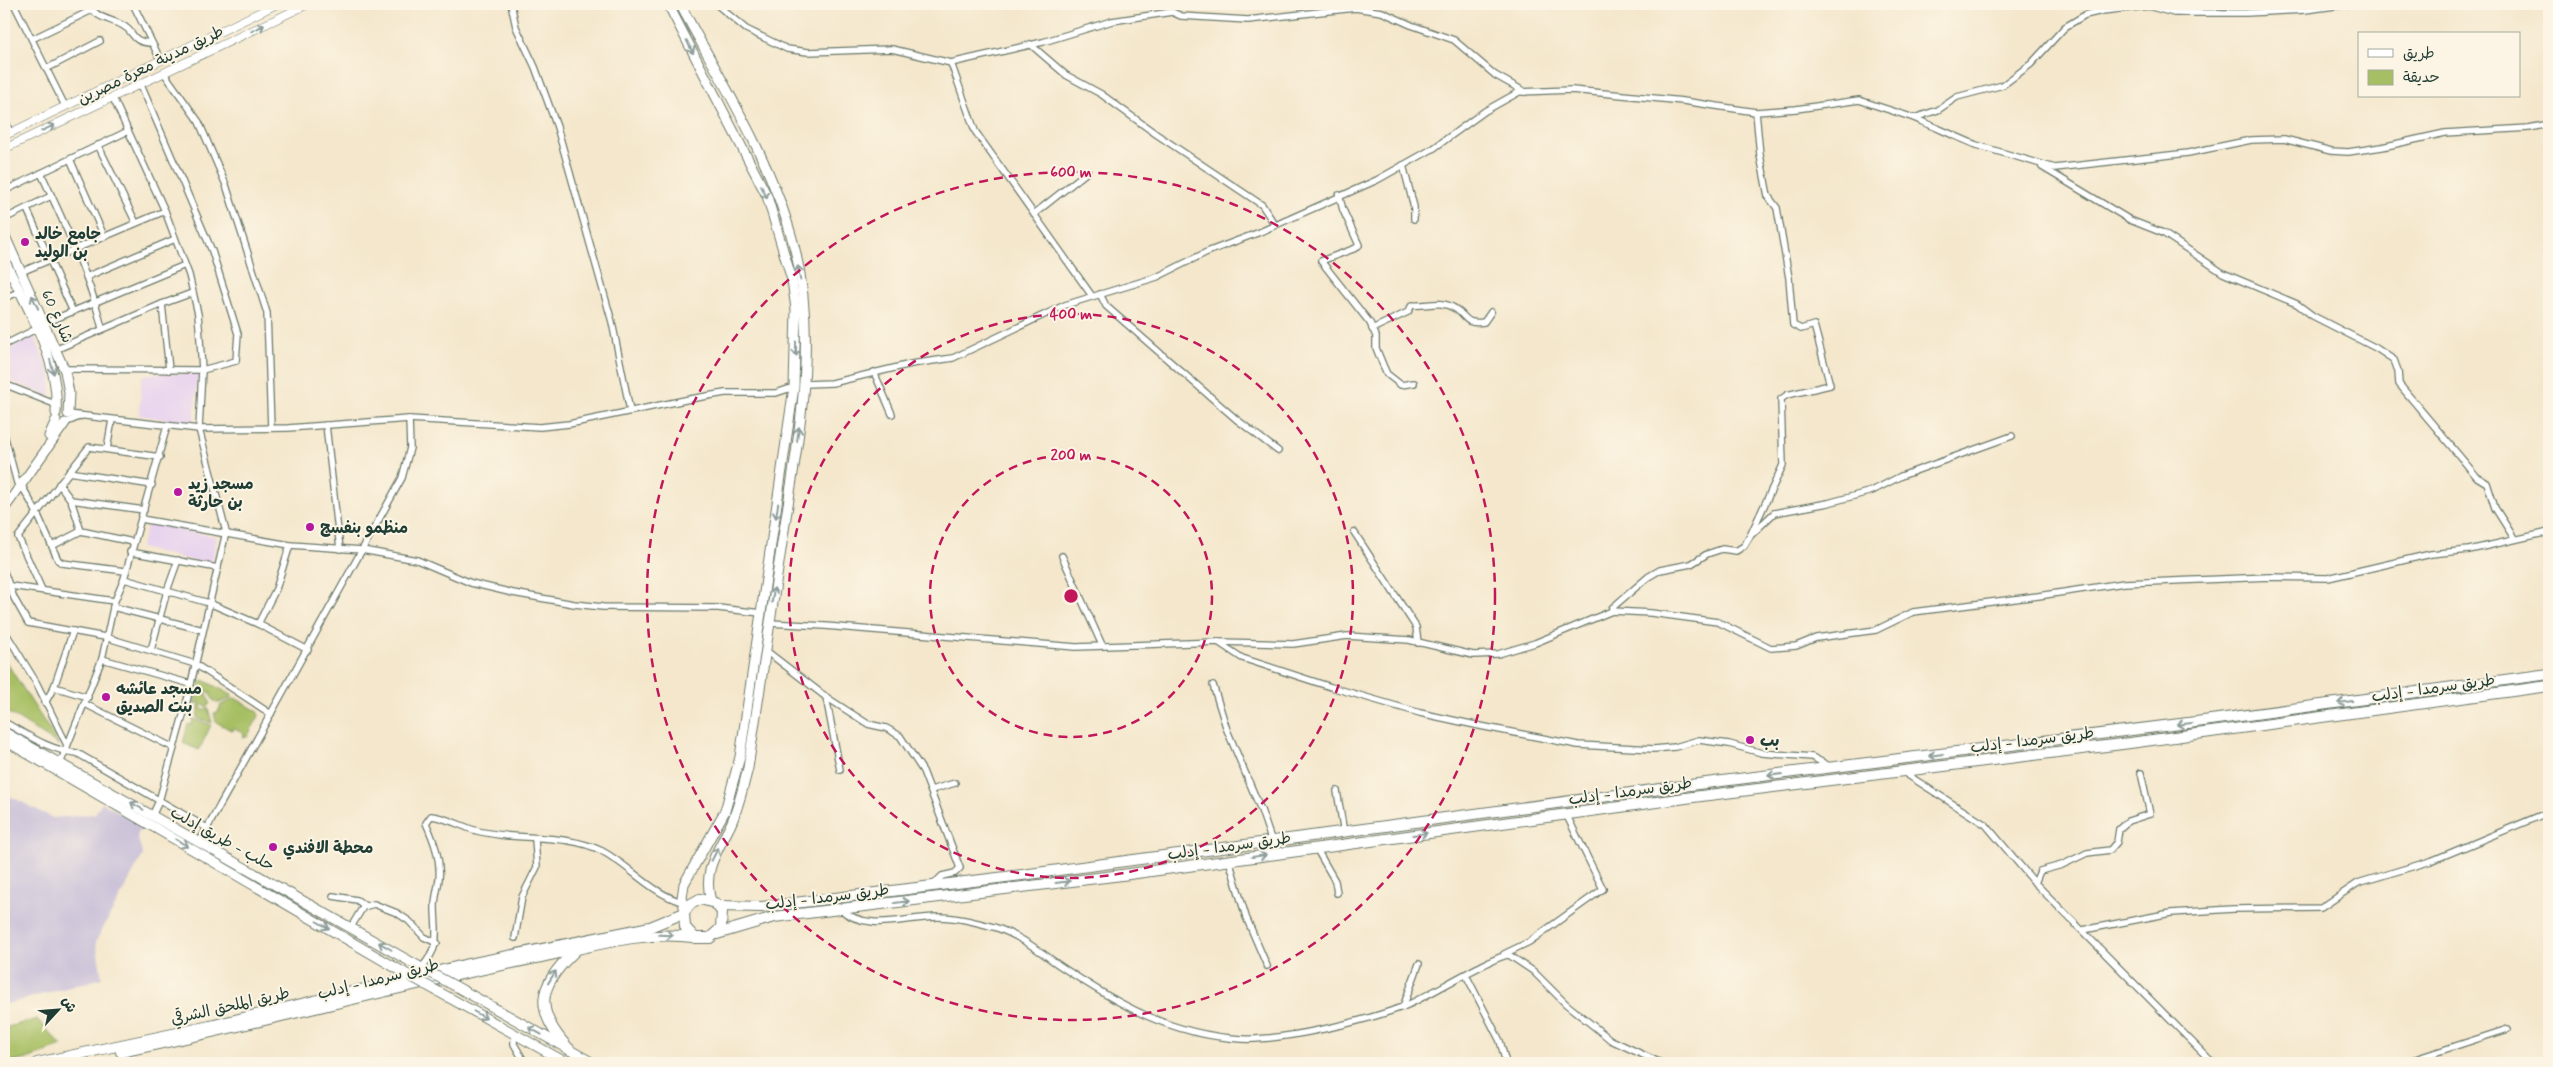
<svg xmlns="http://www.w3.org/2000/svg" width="2553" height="1067" font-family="Mynerve,'Playpen Sans Arabic',sans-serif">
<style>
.built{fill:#e7d2ef}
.industrial{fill:#c8bfd8}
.green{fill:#a7bf64;stroke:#637e4c}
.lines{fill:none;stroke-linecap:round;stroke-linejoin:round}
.street-casing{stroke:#6a7869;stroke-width:8}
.secondary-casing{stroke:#6a7869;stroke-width:9}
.primary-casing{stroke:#6a7869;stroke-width:11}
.highway-casing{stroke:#6a7869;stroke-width:12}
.street{stroke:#fff;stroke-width:5.5}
.secondary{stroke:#fff;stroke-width:8}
.primary{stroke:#fff;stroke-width:9}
.highway{stroke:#fff;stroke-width:10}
.primary-bridge-casing{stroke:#6a7869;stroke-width:11;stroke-linecap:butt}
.primary-bridge{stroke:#fff;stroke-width:9}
.oneway{stroke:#8f9e9a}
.ring{fill:none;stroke:#c2185b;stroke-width:2.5;stroke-dasharray:9 6}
.poi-dot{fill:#b5179e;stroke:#fcf5e5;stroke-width:2}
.labels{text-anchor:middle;stroke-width:4;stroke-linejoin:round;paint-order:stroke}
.street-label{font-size:16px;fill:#1f3d34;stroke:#fcf5e5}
.poi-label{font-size:16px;font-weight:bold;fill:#1f3d34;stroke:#fcf5e5;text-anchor:start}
.centre{fill:#c2185b;stroke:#fcf5e5;stroke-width:2.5}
.ring-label{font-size:15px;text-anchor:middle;font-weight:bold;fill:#c2185b;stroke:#fcf5e5;stroke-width:4;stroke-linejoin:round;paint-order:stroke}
</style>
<rect width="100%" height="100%" fill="#fcf5e5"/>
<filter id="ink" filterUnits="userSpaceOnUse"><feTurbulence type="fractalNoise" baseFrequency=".02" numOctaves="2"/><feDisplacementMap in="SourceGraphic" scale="10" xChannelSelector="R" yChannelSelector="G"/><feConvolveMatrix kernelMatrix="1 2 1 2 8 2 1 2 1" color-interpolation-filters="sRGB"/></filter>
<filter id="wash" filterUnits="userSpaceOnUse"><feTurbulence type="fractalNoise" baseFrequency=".0096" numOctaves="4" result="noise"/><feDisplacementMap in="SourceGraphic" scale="20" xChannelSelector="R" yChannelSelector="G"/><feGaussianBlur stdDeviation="1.12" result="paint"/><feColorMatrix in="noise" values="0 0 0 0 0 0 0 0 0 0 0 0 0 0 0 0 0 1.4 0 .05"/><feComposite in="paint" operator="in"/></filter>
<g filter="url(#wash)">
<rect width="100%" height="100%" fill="#f4e7cc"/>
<g class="built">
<path d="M34,336L51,376V397L4,379V351Z"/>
<path d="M147,374H198L194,419L188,423L139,415L142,377Z"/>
<path d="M149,522L217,537L211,565L140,548Z"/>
</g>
<path class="industrial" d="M4,793L53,818L95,814L102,802L142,826L137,836L143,855L96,941L102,978L4,1005Z"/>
<g class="green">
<path d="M5,660L59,745L4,710Z"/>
<path d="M203,680L232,695L231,698L219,703L214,701L209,692L198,687Z"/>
<path d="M198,690L207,694L210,703L207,707L203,704L201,708L204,710L208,708L212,723L197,718L200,701L197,704L194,703Z"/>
<path d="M235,698L257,711L259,716L247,737L243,738L244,734L234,728L233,731L216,722L214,713L218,712L221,705Z"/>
<path d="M193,719L211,725L199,750L183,743L188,724L192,725Z"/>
<path d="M37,1019L62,1046L24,1060L4,1062V1028Z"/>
</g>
</g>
<g filter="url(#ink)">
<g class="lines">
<g class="street-casing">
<g id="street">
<path d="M14,4L65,106"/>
<path d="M88,4C97,19 108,18 122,25C136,32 130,42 151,43"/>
<path d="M133,4L160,59"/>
<path d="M511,4L516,27L535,67L557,127L612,322L630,411"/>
<path d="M716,4L746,29L787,49L808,52L892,49L951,63L1043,42L1112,21L1172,12L1181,16L1248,20L1355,8L1382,12L1411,25L1454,40L1495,75L1525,92"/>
<path d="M32,39L92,10"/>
<path d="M1030,44L1066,75L1101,94L1156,134L1262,205L1275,225"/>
<path d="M951,63L975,131L1092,296"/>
<path d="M46,69L100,41"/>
<path d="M164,73L199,122L226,185L267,313L271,428"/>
<path d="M113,98L165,211L189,275L198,314L200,339L202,370L199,429L226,532L186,705L159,801L152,816"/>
<path d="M4,116L10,133"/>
<path d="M1914,118L1938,110L1957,97L2003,85L2031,64L2065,27L2085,15L2102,11L2148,6L2174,13H2246L2305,10L2350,4"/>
<path d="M98,145L136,223"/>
<path d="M70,159L104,236"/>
<path d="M1403,165L1414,207V219"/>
<path d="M2042,167L2130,220L2163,233L2223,273L2297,304L2313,316L2376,348L2394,360L2398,371L2399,384L2477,477L2487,483L2495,508L2514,538"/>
<path d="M41,173C64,223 89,274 102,328"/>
<path d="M4,191L128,131"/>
<path d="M1339,195L1343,210L1359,245L1356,248L1321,261L1370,323L1376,336V348L1383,365L1387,374L1401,385L1414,383"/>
<path d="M27,209L73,312"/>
<path d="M1034,214L1087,172"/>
<path d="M4,219L51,196"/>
<path d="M21,272L165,211"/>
<path d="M86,277L175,239"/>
<path d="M1100,294L1106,306L1236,419L1278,451"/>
<path d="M4,298L19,292"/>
<path d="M162,304L192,293"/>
<path d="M45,323L185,265"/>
<path d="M1372,329L1408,312L1412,305C1426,307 1439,299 1454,308C1468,316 1463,325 1484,322L1491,312"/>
<path d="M4,336L7,343"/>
<path d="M4,345L36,329"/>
<path d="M57,349L162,304L169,370"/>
<path d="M64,369L202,370L236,361L238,334L212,251L141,85"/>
<path d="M874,372L892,414"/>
<path d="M4,384L57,405"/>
<path d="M805,384L832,383L911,364L953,358L1065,305L1157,277L1207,252L1260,232L1377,180L1434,148L1485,111L1519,92L1572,90L1683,101L1756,112L1796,109L1859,100L1914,118L1976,145L2055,168L2188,153L2251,140L2284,139L2331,151L2348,152L2382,147L2445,133L2529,128L2549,124"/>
<path d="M68,414L199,429L288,428L409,419L540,427L569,424L690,399L725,393H776L794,387"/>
<path d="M65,423L81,416"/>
<path d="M326,425L340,549"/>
<path d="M4,434L17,483"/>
<path d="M107,449L112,420"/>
<path d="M69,472L152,485"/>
<path d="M59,484L71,500L144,510"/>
<path d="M22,486L37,513L58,560L62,563L125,571"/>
<path d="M71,500L81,531"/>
<path d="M141,519L290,545L362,550L417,560L471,583L513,593L574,604L603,607L718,608L761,613"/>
<path d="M1354,532L1416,627L1418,643"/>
<path d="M1750,536L1783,465L1781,399L1787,395L1830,385L1814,325L1801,329L1793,325L1789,278L1777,208L1768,196L1760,155L1756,112"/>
<path d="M52,546L81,531L133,542"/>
<path d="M130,552L218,568"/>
<path d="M1062,556L1102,645"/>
<path d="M4,572L14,598L28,623L105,637L195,664L271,714"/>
<path d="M124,579L209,603L258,624L276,589L290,545"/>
<path d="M4,585L114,601"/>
<path d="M42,590L18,537L89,447L160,457"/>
<path d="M113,607L203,630"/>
<path d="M1612,611V608L1648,577L1660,570L1691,564L1707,554L1722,549L1736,551L1744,546L1750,536L1774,513L1828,503L1872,491L1901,476L2012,436"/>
<path d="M769,623L825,626L1076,647L1218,642L1293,644L1347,636L1409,640L1473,655L1498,654L1535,643L1612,611L1651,613L1718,622L1771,648L1796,646L1816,638L1876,630L1913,612L2038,596L2124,583L2270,577L2328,578L2431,554L2469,550L2549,532"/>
<path d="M258,624L308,650"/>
<path d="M4,630L36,682L67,745"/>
<path d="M1218,642L1242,658L1331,687L1420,713L1480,726L1578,745L1654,749L1675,747L1699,740L1729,744L1762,753L1812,757L1831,767"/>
<path d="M151,650L167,591L178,560"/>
<path d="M765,650L826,697L840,770"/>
<path d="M102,659L191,684"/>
<path d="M1213,685L1227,730L1261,810L1272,842"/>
<path d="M54,687L88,697"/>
<path d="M826,697L868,724L886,728L900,736L923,771L960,868L955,873L942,876L932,886"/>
<path d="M45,703L54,687L73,631"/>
<path d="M85,704L174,748"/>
<path d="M4,722C27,735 51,751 77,753L207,828"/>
<path d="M60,764L102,659L114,603L124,579L167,426"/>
<path d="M1903,772L1986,825L2035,883L2213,1063"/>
<path d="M931,790L955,783"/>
<path d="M1337,791L1344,833"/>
<path d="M200,841L402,478L410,448L409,419"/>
<path d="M1316,848L1335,881L1337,893"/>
<path d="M1229,860L1246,917L1267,966"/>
<path d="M2035,883L2040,871L2062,865L2087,853L2110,850L2117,842L2119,829L2128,821L2150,814L2141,773"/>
<path d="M333,896L357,900L365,906"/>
<path d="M840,909C867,933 906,917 938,917C957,917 975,922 994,927C1019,935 1038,950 1059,965C1117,1004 1170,1035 1242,1039C1283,1041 1366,1021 1405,1006C1425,998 1496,954 1509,955L1533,971L1566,1004L1611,1040L1661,1063"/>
<path d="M351,927L363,907L374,904L397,913L409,921L424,937L437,943"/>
<path d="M2083,930L2171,913L2233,909L2321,908L2358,883L2431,861L2549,812"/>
<path d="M515,938L522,897L537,867L535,839"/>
<path d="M1504,954L1529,942L1603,889L1566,814"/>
<path d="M422,967C442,944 435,934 435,906C435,897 438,888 439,879C441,859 434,841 426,823L431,816C445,817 461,826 474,830C516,842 564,832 602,851C630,866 651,893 682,902"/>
<path d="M1466,975L1500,1041L1506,1063"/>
<path d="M1403,1007L1419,964"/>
<path d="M514,1035V1044L525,1063"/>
<path d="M2403,1063L2508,1029"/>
</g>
</g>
<g class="secondary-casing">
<g id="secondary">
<path d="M4,136L277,4"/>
<path d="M4,149L308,4"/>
</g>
</g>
<g class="primary-casing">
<g id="primary">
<path d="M668,4L767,196L792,280L796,309L794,387L740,757L725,811L684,884L682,898L685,911"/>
<path d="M680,4C720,79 771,159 793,242C820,340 797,444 782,543C770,618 759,693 748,768C743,787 739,806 731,824C718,851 702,870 711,901"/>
<path d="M4,234L65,371L69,393L68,414"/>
<path d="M4,259C26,307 60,358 56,413"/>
<path d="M49,436L56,420"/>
<path d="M4,509L65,423"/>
<path d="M4,732L427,971"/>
<path d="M4,740L410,976"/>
<path d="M455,986L593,1063"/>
<path d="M437,991L567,1063"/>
</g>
</g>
<g class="highway-casing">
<g id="highway">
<path d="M718,906L762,907L1022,875L1690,785L2196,722L2549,674"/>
<path d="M717,934L774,917L1122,875L1693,797L2130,743L2549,686"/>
<path d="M570,1050C533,1011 537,986 575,951"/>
<path d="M121,1052C262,1023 400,985 541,957C591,947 642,930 693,937"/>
<path d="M37,1063L210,1026L464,965L650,927L684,913L689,905L700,899L715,903L722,912L721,928L710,938H695L685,927L684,913"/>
</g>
</g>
<use href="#street" class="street"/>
<use href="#secondary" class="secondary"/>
<use href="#primary" class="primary"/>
<use href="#highway" class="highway"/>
<g class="primary-bridge-casing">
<g id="primary-bridge">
<path d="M427,971L455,986"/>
<path d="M410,976L437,991"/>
</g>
</g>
<use href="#primary-bridge" class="primary-bridge"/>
</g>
<defs><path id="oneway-shaft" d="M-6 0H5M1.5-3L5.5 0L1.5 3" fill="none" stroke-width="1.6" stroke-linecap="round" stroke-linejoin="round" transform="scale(1.25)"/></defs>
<g class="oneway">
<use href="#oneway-shaft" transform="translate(258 28) rotate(-26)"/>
<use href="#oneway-shaft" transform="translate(690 47) rotate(63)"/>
<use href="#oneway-shaft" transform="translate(48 128) rotate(-25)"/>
<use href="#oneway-shaft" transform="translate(764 192) rotate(65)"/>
<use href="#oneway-shaft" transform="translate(799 273) rotate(-100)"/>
<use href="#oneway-shaft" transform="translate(35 302) rotate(-115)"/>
<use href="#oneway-shaft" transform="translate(796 349) rotate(90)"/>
<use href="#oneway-shaft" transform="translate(52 367) rotate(75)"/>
<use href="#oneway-shaft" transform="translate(798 434) rotate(-82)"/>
<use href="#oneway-shaft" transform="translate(777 511) rotate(99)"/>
<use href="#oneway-shaft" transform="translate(773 595) rotate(-81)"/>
<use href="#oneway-shaft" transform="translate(2345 702) rotate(172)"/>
<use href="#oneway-shaft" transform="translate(2184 724) rotate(173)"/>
<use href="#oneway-shaft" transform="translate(1936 755) rotate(173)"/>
<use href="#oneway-shaft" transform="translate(1775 775) rotate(173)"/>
<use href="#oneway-shaft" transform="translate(137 806) rotate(-150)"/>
<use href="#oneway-shaft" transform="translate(1420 834) rotate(-8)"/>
<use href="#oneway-shaft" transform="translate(182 843) rotate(30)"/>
<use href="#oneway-shaft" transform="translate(715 854) rotate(-63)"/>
<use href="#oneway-shaft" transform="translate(1259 856) rotate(-8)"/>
<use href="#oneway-shaft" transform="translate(1063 882) rotate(-7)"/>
<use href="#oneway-shaft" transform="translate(902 902) rotate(-7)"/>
<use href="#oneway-shaft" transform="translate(323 925) rotate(30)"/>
<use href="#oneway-shaft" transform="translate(666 935) rotate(2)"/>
<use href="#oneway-shaft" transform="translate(385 946) rotate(-150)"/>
<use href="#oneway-shaft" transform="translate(552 977) rotate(-58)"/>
<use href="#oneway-shaft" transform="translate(480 1015) rotate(30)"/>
<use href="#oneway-shaft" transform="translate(535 1031) rotate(-151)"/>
</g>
</g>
<g class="ring">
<circle cx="1071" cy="596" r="141"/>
<circle cx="1071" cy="596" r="282"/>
<circle cx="1071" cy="596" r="424"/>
</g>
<g class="poi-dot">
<circle cx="25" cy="242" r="5"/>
<circle cx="178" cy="492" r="5"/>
<circle cx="310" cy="527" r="5"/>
<circle cx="106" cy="697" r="5"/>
<circle cx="1750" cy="740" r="5"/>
<circle cx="273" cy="847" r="5"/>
</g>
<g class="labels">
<g class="street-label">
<text transform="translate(150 64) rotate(-26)" y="6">طريق مدينة معرة مصرين</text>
<text transform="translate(58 316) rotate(66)" y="6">شارع 60</text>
<text transform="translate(2433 687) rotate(-8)" y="6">طريق سرمدا - إدلب</text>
<text transform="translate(2032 739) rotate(-7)" y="6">طريق سرمدا - إدلب</text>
<text transform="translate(1630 790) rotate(-8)" y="6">طريق سرمدا - إدلب</text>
<text transform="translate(223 838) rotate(29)" y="6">حلب - طريق إدلب</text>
<text transform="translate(1229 845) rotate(-8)" y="6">طريق سرمدا - إدلب</text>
<text transform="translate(827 896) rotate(-7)" y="6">طريق سرمدا - إدلب</text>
<text transform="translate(378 978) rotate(-14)" y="6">طريق سرمدا - إدلب</text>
<text transform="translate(230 1005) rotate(-13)" y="6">طريق الملحق الشرقي</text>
</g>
<g class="poi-label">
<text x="35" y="239">جامع خالد<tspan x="35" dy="18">بن الوليد</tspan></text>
<text x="188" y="489">مسجد زيد<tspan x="188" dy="18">بن حارثة</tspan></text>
<text x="320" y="533">منظمو بنفسج</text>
<text x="116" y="694">مسجد عائشه<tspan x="116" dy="18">بنت الصديق</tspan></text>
<text x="1760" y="746">بب</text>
<text x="283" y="853">محطة الافندي</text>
</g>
</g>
<circle cx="1071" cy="596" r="8" class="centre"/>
<g class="ring-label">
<text x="1071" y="177">600 m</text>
<text x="1071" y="319">400 m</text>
<text x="1071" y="460">200 m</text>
</g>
<rect width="2553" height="1067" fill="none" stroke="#fcf5e5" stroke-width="20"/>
<rect x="2358" y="32" width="162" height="65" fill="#fcf5e5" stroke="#a4ab9e"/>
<rect x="2368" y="49" width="25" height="8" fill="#ffffff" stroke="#a4ab9e"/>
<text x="2403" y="58" font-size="15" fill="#1f3d34">طريق</text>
<rect x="2368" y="70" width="25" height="15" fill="#a7bf64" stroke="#a4ab9e"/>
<text x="2403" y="82" font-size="15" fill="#1f3d34">حديقة</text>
<g transform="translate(58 1010) rotate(64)" stroke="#fcf5e5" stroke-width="4" paint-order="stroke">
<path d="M0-4L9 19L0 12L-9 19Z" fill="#1f3d34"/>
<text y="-8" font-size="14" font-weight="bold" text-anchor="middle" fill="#1f3d34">ش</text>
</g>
</svg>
